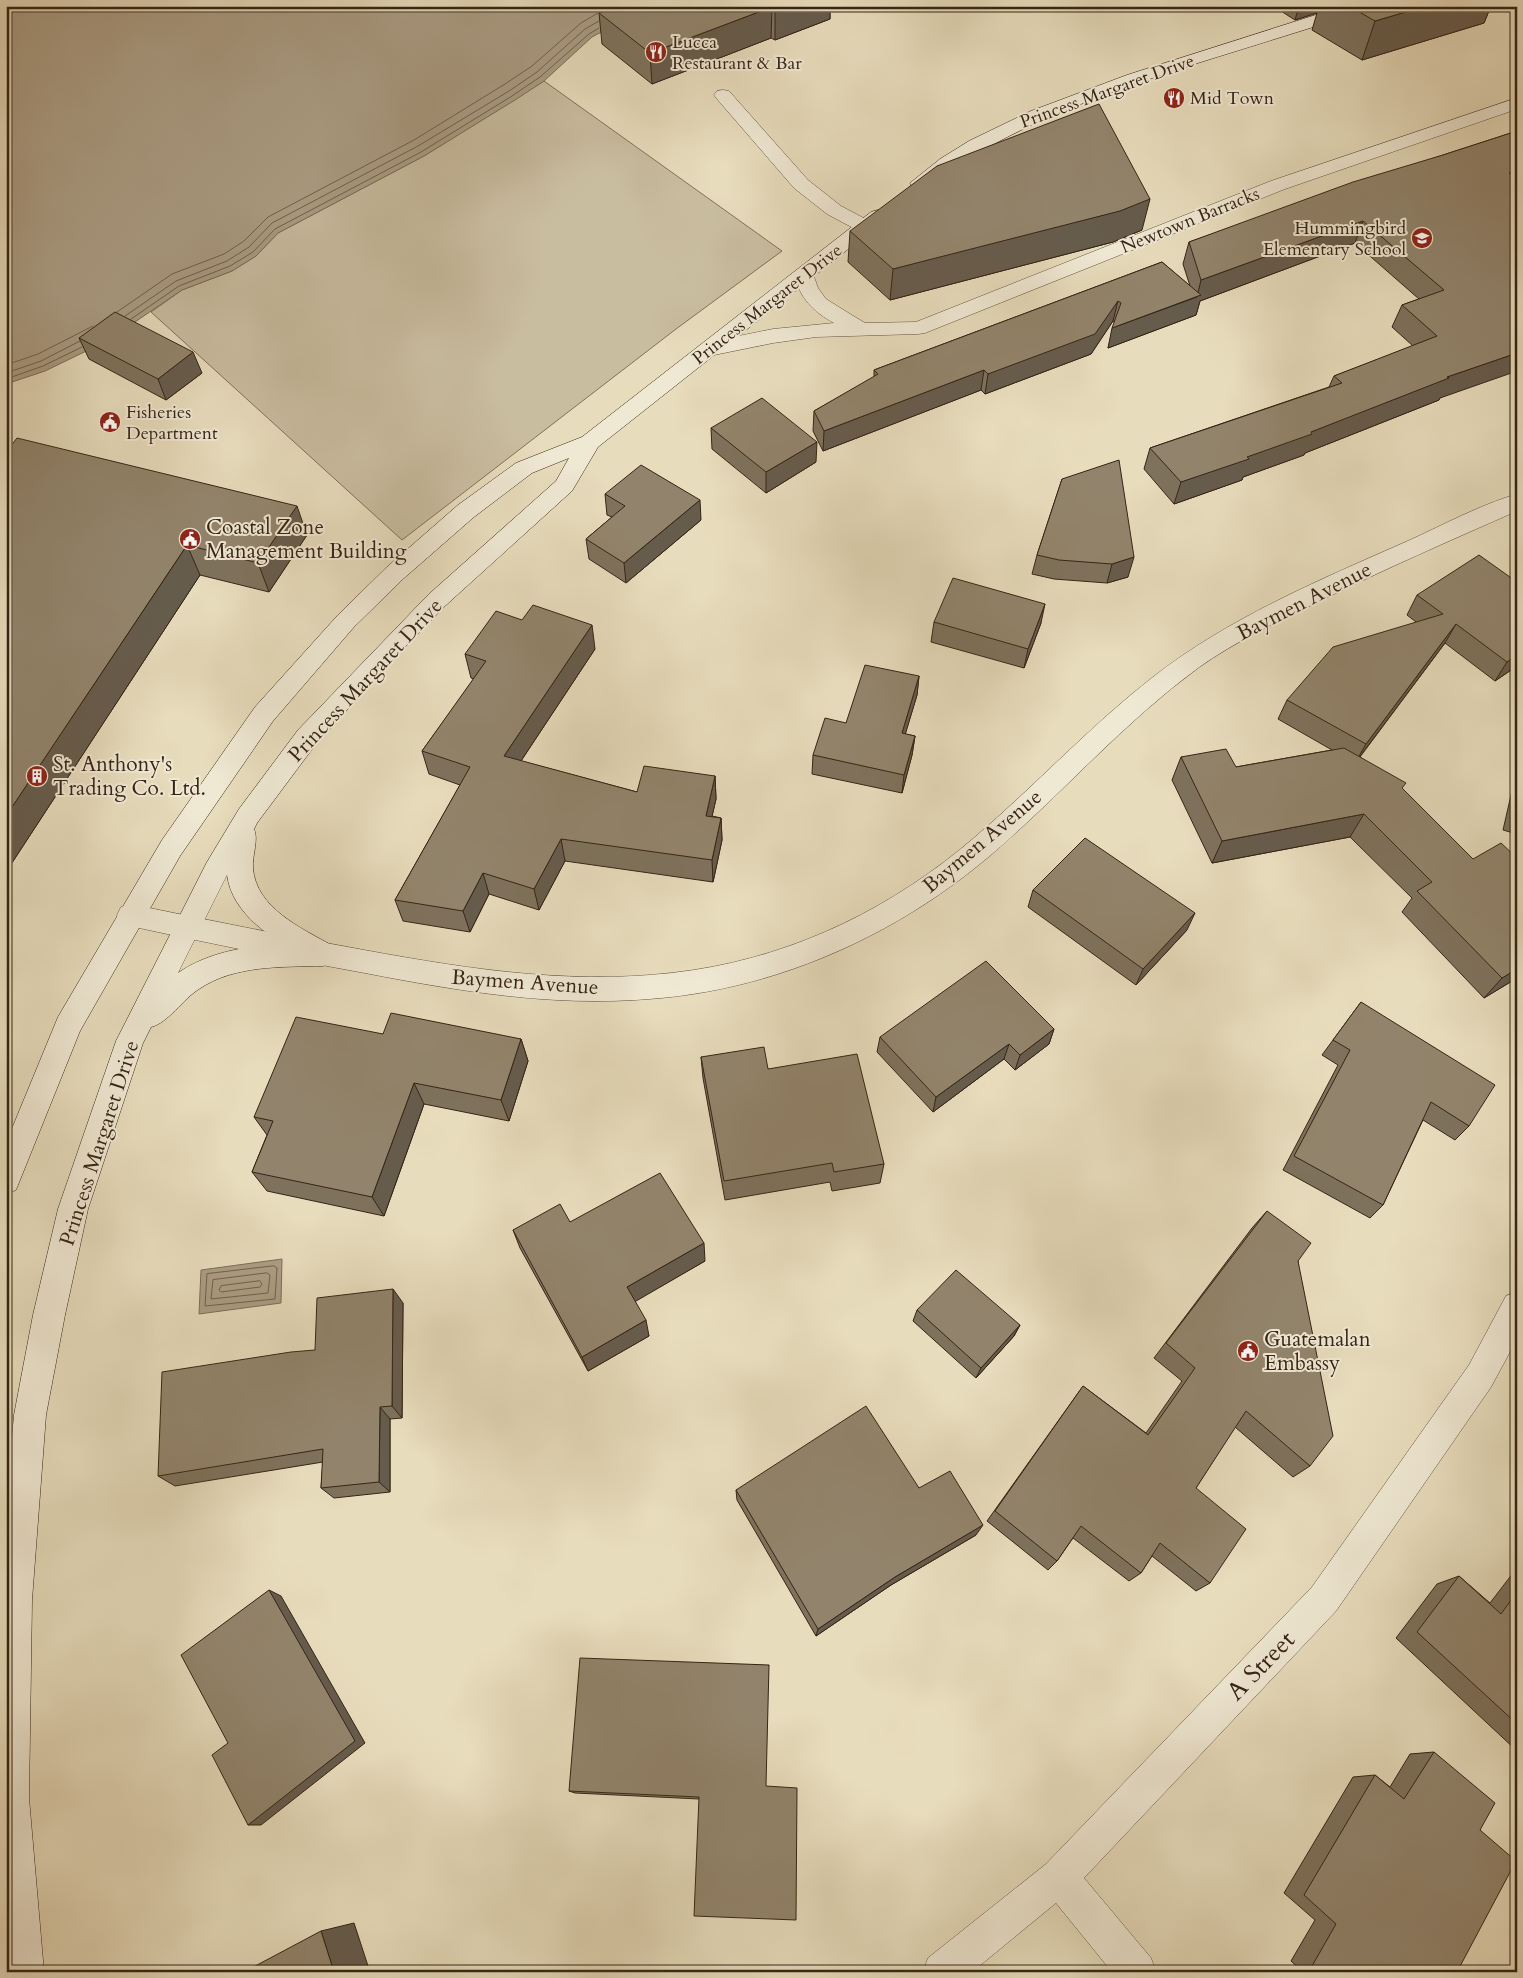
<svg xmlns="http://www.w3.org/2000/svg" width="1523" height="1978" font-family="Cardo,serif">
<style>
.green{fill:#c9bda0;stroke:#80705b}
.water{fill:#ab9d84;stroke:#7c6d58}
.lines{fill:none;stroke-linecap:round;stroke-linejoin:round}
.shore{stroke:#70604d;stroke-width:1}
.service-casing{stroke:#625240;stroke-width:1}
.minor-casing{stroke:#625240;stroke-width:1}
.tertiary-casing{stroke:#625240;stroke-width:1}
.secondary-casing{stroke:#362416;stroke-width:1}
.service{fill:#efe8d3;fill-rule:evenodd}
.minor{fill:#efe8d3;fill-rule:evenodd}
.tertiary{fill:#efe8d3;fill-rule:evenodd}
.secondary{fill:#efe8d3;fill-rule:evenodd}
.wall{fill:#7e725d;stroke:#362416}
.shaded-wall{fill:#665c4c;stroke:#362416}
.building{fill:#92846c;stroke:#362416}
.labels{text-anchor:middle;stroke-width:4;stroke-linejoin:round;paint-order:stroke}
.far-poi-label{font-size:18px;fill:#362416;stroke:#efe8d3;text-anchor:start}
.far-street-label{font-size:18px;fill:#362416;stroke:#efe8d3}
.poi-label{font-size:21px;fill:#362416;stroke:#efe8d3;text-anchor:start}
.street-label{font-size:21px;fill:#362416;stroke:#efe8d3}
.near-street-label{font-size:25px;fill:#362416;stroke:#efe8d3}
</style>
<rect width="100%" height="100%" fill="#e7dcbc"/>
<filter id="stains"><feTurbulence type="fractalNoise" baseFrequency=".004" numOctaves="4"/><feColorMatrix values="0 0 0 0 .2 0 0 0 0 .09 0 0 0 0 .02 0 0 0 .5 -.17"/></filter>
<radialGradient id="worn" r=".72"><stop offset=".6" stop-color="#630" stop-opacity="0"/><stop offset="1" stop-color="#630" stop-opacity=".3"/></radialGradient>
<path class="green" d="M544,81L782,251L676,329L402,540L151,312L182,290L232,271L256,256L278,233L424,156Z"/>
<g class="water">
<path d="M6,6H663L632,16L592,37L544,81L515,100L424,156L278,233L256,256L232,271L182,290L107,341L45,371L6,384Z"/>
<path d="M282,1259L281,1303L199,1314L201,1270Z"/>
</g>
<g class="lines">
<g class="shore">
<path d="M117,312L172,274L224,254L244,241L268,217L414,140L505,84L532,66L581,23L598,13"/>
<path d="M125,316L176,281L227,261L249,247L272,223L418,146L509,91L537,72L585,29L599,21"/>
<path d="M131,319L179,286L230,266L253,252L275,229L421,152L512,96L540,77L589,34L599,28"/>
<path d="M6,365L38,354L93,326"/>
<path d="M6,373L41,361L80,341"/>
<path d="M6,379L43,366L82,347"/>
<path d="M274,1266L277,1268L275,1299L205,1306L207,1274Z"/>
<path d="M267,1273L270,1275L268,1293L211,1299L213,1280Z"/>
<path d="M260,1281L262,1284L260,1287L221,1292L219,1290L221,1286Z"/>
</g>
<g class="service-casing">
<path id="service" d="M723,90L729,91L808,180L841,206L871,222L874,226L871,230L864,232L857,230L827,214L794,188L717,99L714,95L717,91Z"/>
</g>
<g class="minor-casing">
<g id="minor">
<path d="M1517,98V109L1285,189L925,333L918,334L816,337L773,343L709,356L702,354L699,349L702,344L709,342L773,329L834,323C814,312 799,298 795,275L798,271L805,269L812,271L818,288L826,299L855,317L865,323L916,322L1271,181Z"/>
<path d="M1517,1292V1339L1491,1387L1336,1611L1084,1878L1151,1958L1156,1972H1112L1056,1903L972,1972H923L928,1958L1046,1864L1312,1587L1469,1365L1506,1296Z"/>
</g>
</g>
<g class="tertiary-casing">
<path id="tertiary" d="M1517,494V511C1451,540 1385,569 1320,601C1279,621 1236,641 1198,668C1123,723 1062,794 992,854C896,936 775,990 649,999C553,1007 458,991 365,973C286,959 208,943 130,926L121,923L117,915L121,907L130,904C208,920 286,936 364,950C473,970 583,987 694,970C799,954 895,906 975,837C1036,785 1090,726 1153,677C1230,617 1322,579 1410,540C1445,524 1480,505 1517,494Z"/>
</g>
<g class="secondary-casing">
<g id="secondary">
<path d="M1344,6H1370L1368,10C1312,27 1257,45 1201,62C1103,94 1010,125 926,187L919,189L912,187L910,183L940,159L969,141L1031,111L1127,75Z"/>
<path d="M878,210L885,212L888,216L885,220L598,447L572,491L445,606L397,655L316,744L257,823L254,829C259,839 252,856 253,868C256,908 301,928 333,946L337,954L333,962L323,966C282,967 234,965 199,989C183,999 168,1023 151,1027L143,1043L88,1209L65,1315L46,1415L32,1600L29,1798L44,1972H6V1504L14,1415L33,1315L58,1209L116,1041L207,862L239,809L298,730L429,594L556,481L569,458L532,473L474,517L403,579L354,627L273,721L180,856L80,1031L16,1190L6,1194V1143L58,1017L162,840L255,707L338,615L387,567L458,505L516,463L582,437L871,212ZM227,875C231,906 257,928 283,944C247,946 208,952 178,973Z"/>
</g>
</g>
<use href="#service" class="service"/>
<use href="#minor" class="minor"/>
<use href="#tertiary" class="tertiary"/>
<use href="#secondary" class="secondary"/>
</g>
<g class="wall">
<path d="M617,6H830V19L775,40L771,38L652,84L602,44L599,13Z"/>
<path d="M1273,6H1491L1484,23L1362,60L1312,30L1317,13L1295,20Z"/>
<path d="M1517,131L1439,400L1305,453L1304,455L1243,477L1242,480L1174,504L1144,469L1150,448L1329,387L1334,376L1413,346L1392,327L1402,305L1419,299L1355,243L1200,301L1196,315L1108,348L1115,322L1113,321L1091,354L985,394L981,390L823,451L813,431L814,411L874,377V370L1162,262L1190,286L1183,264L1189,242L1443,155Z"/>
<path d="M1142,230L1113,242L890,300L848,262L850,231Z"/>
<path d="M79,338L202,373L166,400L89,359Z"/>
<path d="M711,428L816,462L766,493L712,449Z"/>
<path d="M6,452L307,535L269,592L200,575L6,872Z"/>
<path d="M1062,479L1128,577L1107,583L1054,579L1032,574L1037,555Z"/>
<path d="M605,494L701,520L626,583L589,559L586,539L612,517L607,515Z"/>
<path d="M1517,582V666L1495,681L1445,643L1360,757L1402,789L1517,978L1484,998L1402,912L1412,898L1350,837L1212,863L1172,780L1181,757L1236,767L1332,750L1278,719L1287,700L1416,622L1407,615L1417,595Z"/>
<path d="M934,622L1041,623L1024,668L931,642Z"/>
<path d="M595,649L521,761L637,792L715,776L716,799L712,816L721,818L722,840L713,882L565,861L539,910L489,894L470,932L403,921L395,900L460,785L429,774L422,751L474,679L471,678L465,654Z"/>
<path d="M919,676L917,695L905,734L915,736L912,755L902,793L812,774L813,755L846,723Z"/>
<path d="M1517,769V834L1503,830Z"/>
<path d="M1033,890L1187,930L1136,985L1028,907Z"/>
<path d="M1361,1002L1469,1126L1455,1140L1423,1120L1383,1205L1370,1218L1283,1170L1338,1065L1322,1055Z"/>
<path d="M1054,1029L1049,1044L1015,1070L1004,1059L933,1112L877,1052L880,1037Z"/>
<path d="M383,1034L521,1039L528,1061L509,1121L424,1104L384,1216L267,1191L252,1172L267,1135L254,1117Z"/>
<path d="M701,1057L768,1069L884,1164L880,1183L832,1191L830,1182L725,1200L703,1078Z"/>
<path d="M1267,1211L1298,1261L1310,1466L1293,1477L1235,1427L1196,1488L1210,1583L1196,1591L1152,1556L1141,1573L1129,1581L1073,1538L1057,1561L1048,1570L987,1521L1083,1386L1146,1433L1182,1381L1154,1358L1252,1228Z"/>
<path d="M570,1222L705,1261L635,1301L649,1336L588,1371L520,1248L513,1230Z"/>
<path d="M403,1303L402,1418L390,1419V1492L334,1498L321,1488L323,1462L175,1486L158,1476L315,1350Z"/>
<path d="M917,1310L1020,1325L1014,1336L976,1378L913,1321Z"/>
<path d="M919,1488L976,1535L891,1585L816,1636L737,1500L736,1490Z"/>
<path d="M1517,1571V1751L1396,1638L1437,1584L1459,1576L1490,1603L1513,1573Z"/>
<path d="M769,1665L699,1799L575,1793L569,1791Z"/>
<path d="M1434,1752L1480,1830L1457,1972H1303L1291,1961L1315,1920L1284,1893L1353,1777L1375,1775L1390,1787L1410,1754Z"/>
</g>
<g class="shaded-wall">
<path d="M784,6H830V19L775,40V10Z"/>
<path d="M1299,6H1319L1317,13L1295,20Z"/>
<path d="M1426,6H1491L1484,23L1362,60L1375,21Z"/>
<path d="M772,7L771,38L652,84L650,53Z"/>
<path d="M1517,171V190L1509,173Z"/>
<path d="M1150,199L1142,230L1113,242L890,300L893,269Z"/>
<path d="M1363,221L1355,243L1200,301L1196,315L1108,348L1112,328L1197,297L1201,280Z"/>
<path d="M1118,301L1113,321L1091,354L985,394L988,374Z"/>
<path d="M193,352L202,373L166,400L158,379Z"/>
<path d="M1517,353V371L1440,398L1439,400L1305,453L1304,455L1243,477L1242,480L1174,504L1181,482L1311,432L1447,377Z"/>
<path d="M984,370L981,390L823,451L824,431Z"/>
<path d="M817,442L816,462L766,493V472Z"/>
<path d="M700,500L701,520L626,583L624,563Z"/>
<path d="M297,506L307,535L269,592L258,563Z"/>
<path d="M187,545L200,575L6,872V816Z"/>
<path d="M1134,557L1128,577L1107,583L1112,564Z"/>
<path d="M1045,604L1041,623L1024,668L1028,649Z"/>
<path d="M1456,624L1445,643L1355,763L1366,744Z"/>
<path d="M592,625L595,649L509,779L504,756Z"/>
<path d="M1517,655V666L1495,681L1507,662Z"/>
<path d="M919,676L917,695L900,752L902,733Z"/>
<path d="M915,736L912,755L902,793L904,775Z"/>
<path d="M715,776L716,799L707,838L706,816Z"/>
<path d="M1364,814L1350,837L1212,863L1222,841Z"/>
<path d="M721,818L722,840L713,882L712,860Z"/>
<path d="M561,839L565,861L539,910L534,889Z"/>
<path d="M483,873L489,894L470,932L463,911Z"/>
<path d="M1195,913L1187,930L1136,985L1143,969Z"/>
<path d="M1517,969V978L1484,998L1502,978Z"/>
<path d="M1054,1029L1049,1044L1015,1070L1020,1055Z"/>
<path d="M521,1039L528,1061L509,1121L501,1100Z"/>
<path d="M1009,1044L1004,1059L933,1112L936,1097Z"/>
<path d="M414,1083L424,1104L384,1216L372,1197Z"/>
<path d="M704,1243L705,1261L631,1304L627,1287Z"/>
<path d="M393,1289L403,1303L402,1418L392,1406Z"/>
<path d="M646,1320L649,1336L588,1371L582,1357Z"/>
<path d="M1020,1325L1014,1336L976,1378L981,1368Z"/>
<path d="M380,1407L390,1419V1492L379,1482Z"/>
<path d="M983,1525L976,1535L891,1585L816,1636L818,1629L895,1577Z"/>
<path d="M269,1590L281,1596L365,1743L261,1825H248Z"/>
<path d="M354,1923L370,1972H334L321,1931Z"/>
</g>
<g class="building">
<path d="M617,6H784L775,10L772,7L650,53L599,13Z"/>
<path d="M1349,6H1426L1375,21Z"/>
<path d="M1099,104L1150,199L1120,211L893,269L850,231L937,166Z"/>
<path d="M1517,131V171L1509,173L1517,179V353L1447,377L1449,378L1311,432L1312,434L1247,457L1249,459L1181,482L1150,448L1342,383L1334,376L1437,336L1402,305L1444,290L1363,221L1201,280L1189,242L1353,182L1443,155Z"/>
<path d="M1162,262L1201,295L1112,328L1121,303L1118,301L1095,334L988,374L984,370L824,431L814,411L878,374L874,370Z"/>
<path d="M115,312L193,352L158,379L79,338Z"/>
<path d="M762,398L817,442L766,472L711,428Z"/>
<path d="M17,438L297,506L258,563L187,545L6,816V452Z"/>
<path d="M1119,460L1134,557L1112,564L1059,560L1037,555L1062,479Z"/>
<path d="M641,465L700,500L624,563L586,539L625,506L605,494Z"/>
<path d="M1479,555L1517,582V655L1507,662L1456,624L1366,744L1287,700L1333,647L1443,614L1417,595Z"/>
<path d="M953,578L1045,604L1028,649L934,622Z"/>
<path d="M533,605L592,625L504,756L637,792L644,766L715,776L706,816L721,818L712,860L561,839L534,889L483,873L463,911L395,900L470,767L422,751L486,661L465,654L496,611L522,620Z"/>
<path d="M865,665L919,676L902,733L915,736L904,775L813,755L825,718L846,723Z"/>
<path d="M1344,748L1406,783L1402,788L1473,859L1501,843L1517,858V969L1502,978L1417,891L1432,882L1364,814L1222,841L1181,757L1226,749L1236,767Z"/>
<path d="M1085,838L1195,913L1143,969L1033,890Z"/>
<path d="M986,961L1054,1029L1020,1055L1009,1044L936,1097L880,1037Z"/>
<path d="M1361,1002L1495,1085L1469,1126L1431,1102L1383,1205L1294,1156L1350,1050L1333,1040Z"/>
<path d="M391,1013L521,1039L501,1100L414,1083L372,1197L252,1172L273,1121L254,1117L296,1017L383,1034Z"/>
<path d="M764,1047L768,1069L857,1054L884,1164L834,1172L832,1163L724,1181L701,1057Z"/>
<path d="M660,1173L704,1243L627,1287L646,1320L582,1357L513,1230L560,1204L570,1222Z"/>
<path d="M1267,1211L1311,1243L1298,1261L1333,1436L1310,1466L1246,1411L1196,1488L1246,1529L1210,1583L1160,1543L1141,1573L1081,1526L1057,1561L995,1511L1083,1386L1148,1435L1195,1368L1166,1343Z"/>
<path d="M956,1270L1020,1325L981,1368L917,1310Z"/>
<path d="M393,1289L392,1406L380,1407L379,1482L321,1488L323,1449L158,1476L162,1372L291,1352L315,1350L317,1298Z"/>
<path d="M866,1406L919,1488L950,1471L983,1525L895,1577L818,1629L736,1490Z"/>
<path d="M1459,1576L1501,1614L1517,1592V1724L1417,1632Z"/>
<path d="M269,1590L355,1741L248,1825L212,1755L228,1743L181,1655Z"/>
<path d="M580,1658L769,1665L766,1786L797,1788L796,1920L694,1916L699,1797L569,1791Z"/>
<path d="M1434,1752L1495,1803L1480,1830L1516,1861L1457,1972H1318L1312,1966L1336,1924L1304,1895L1375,1775L1404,1799Z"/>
<path d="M321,1931L334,1972H244Z"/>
</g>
<defs>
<g id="restaurant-disc" transform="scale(1.125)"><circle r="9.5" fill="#8f2418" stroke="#efe8d3"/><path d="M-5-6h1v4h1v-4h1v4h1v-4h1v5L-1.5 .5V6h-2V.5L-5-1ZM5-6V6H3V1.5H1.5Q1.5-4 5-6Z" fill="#fff"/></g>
<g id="school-disc" transform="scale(1.125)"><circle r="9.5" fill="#8f2418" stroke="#efe8d3"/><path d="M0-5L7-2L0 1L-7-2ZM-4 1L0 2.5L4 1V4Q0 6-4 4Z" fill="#fff"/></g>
<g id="civic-disc" transform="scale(1.125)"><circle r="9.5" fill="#8f2418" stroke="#efe8d3"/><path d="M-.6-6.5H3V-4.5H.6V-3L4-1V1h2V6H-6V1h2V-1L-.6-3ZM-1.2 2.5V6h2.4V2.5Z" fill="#fff"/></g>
<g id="building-disc" transform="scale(1.125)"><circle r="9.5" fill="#8f2418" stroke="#efe8d3"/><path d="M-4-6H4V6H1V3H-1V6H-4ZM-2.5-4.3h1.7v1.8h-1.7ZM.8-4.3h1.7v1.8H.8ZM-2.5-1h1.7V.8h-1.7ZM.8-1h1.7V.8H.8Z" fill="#fff"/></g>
</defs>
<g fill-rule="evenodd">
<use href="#restaurant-disc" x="656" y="52"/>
<use href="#restaurant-disc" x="1174" y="98"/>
<use href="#school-disc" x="1422" y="238"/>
<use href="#civic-disc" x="110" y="422"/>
<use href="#civic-disc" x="190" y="539"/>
<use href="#building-disc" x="37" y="776"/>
<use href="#civic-disc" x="1248" y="1351"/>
</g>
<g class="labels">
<g class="far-poi-label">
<text x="672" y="48">Lucca<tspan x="672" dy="21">Restaurant &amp; Bar</tspan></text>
<text x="1190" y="104">Mid Town</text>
<text x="1406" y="234" text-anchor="end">Hummingbird<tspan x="1406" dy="21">Elementary School</tspan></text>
<text x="126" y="418">Fisheries<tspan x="126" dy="21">Department</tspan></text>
</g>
<g class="far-street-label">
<text transform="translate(1107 91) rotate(-20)" y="6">Princess Margaret Drive</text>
<text transform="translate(1190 220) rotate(-22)" y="6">Newtown Barracks</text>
<text transform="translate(767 304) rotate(-38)" y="6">Princess Margaret Drive</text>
</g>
<g class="poi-label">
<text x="206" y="534">Coastal Zone<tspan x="206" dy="24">Management Building</tspan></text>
<text x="53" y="771">St. Anthony's<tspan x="53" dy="24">Trading Co. Ltd.</tspan></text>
<text x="1264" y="1346">Guatemalan<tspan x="1264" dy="24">Embassy</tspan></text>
</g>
<g class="street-label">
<text transform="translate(1304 601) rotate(-27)" y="7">Baymen Avenue</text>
<text transform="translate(365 680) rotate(-47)" y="7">Princess Margaret Drive</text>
<text transform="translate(982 841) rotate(-40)" y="7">Baymen Avenue</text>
<text transform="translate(525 982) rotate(4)" y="7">Baymen Avenue</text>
<text transform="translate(99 1143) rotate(-72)" y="7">Princess Margaret Drive</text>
</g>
<g class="near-street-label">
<text transform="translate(1260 1665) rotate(-46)" y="9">A Street</text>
</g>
</g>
<rect width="1523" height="1978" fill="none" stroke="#e7dcbc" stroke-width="25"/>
<rect x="8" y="8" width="1508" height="1963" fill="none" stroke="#362416" stroke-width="2.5"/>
<rect x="12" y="12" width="1498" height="1953" fill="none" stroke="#362416"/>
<rect width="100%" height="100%" filter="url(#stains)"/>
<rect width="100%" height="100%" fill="url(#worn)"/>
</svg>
